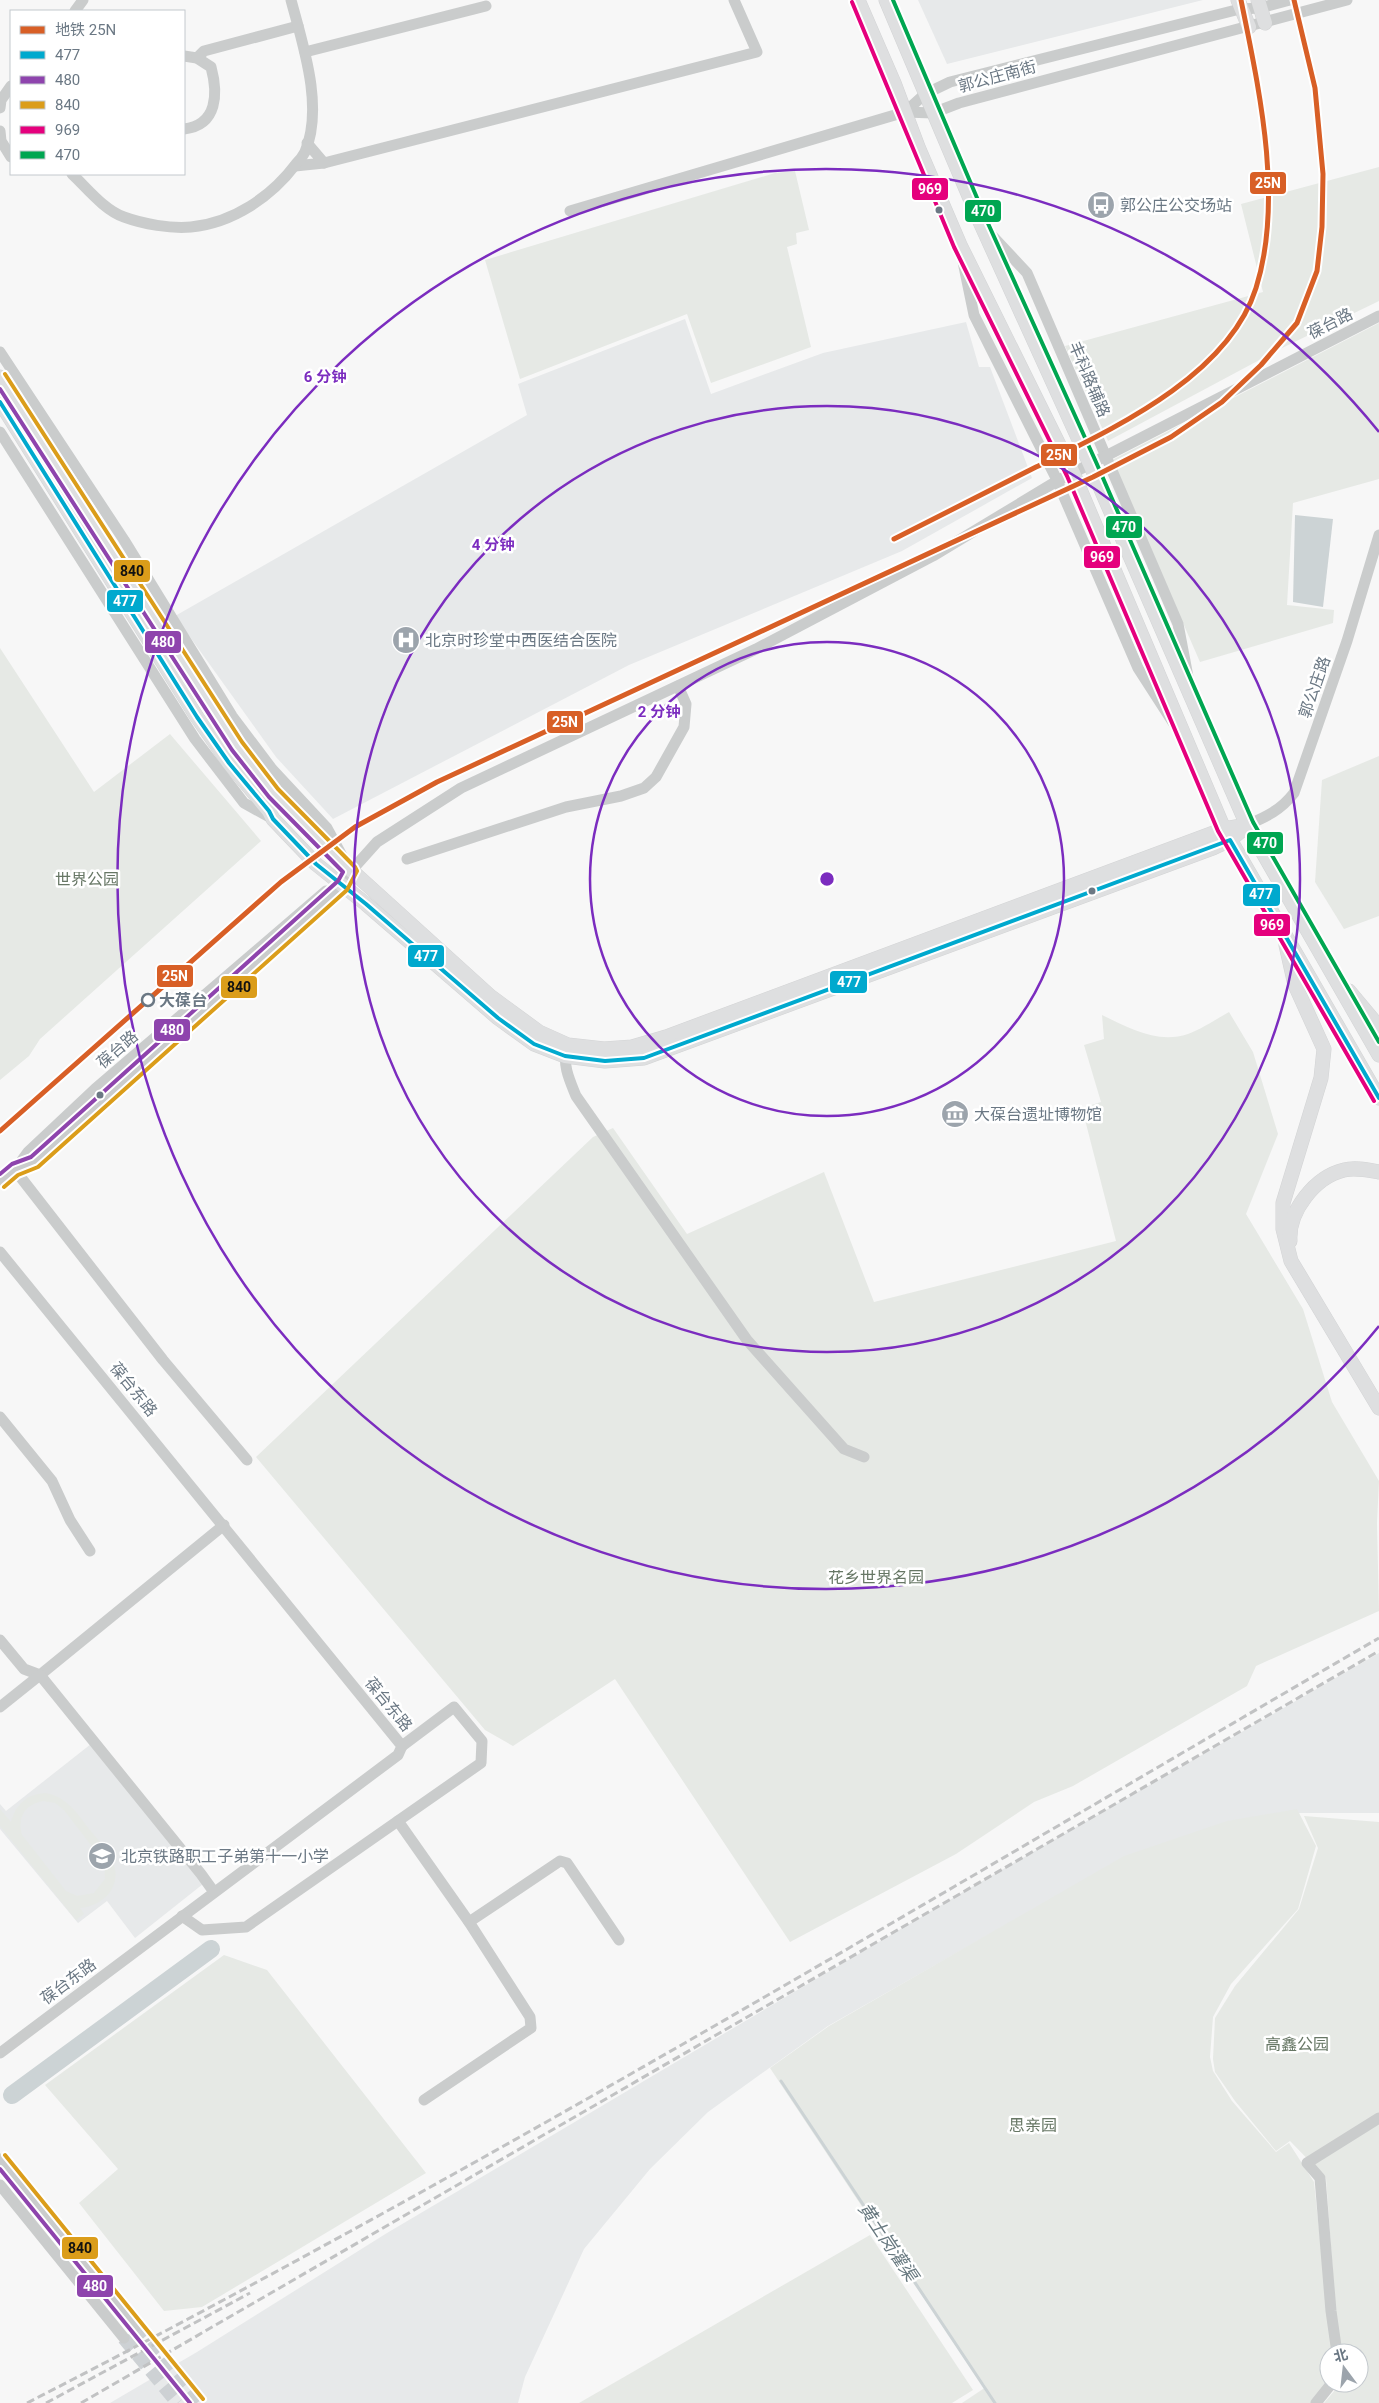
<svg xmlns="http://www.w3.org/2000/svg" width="1379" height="2403" font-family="Roboto,'Noto Sans SC',sans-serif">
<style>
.built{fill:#e7e9ea}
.green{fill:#e6e9e5;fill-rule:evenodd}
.water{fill:#ccd3d5}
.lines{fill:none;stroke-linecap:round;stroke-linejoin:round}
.stream{stroke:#ccd3d5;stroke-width:3}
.river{stroke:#ccd3d5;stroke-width:18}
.major-tunnel{stroke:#cdd1d4;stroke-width:14;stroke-dasharray:14 7;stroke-linecap:butt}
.major-casing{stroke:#d3d4d5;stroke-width:15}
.minor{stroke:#cacccc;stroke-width:11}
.major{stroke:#dedfe0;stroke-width:14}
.rail{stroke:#c1c2c3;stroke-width:3;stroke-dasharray:8 4;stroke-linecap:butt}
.bus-1-casing{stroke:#fff;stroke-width:8}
.bus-2-casing{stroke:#fff;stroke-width:8}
.bus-3-casing{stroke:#fff;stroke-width:8}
.bus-4-casing{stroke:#fff;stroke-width:8}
.bus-5-casing{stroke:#fff;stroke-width:8}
.bus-1{stroke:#00a9ce;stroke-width:4}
.bus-2{stroke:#8e44ad;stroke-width:4}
.bus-3{stroke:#db9d1a;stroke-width:4}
.bus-4{stroke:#e5007d;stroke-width:4}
.bus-5{stroke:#00a651;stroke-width:4}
.metro-1-casing{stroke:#fff;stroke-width:9}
.metro-1{stroke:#d85f26;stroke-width:5}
.ring{fill:none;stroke:#7b2cbf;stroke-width:2.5}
.bus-dot{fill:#6b7884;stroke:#fff;stroke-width:2}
.stop-dot{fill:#fff;stroke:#6b7884;stroke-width:2.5}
.labels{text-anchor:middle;stroke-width:5;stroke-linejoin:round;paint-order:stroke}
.street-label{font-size:16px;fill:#6b7884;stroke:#fff}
.poi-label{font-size:16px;fill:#6b7884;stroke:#fff;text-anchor:start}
.park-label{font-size:16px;fill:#677765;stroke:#fff}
.stop-label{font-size:16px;font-weight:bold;fill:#6b7884;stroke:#fff;text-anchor:start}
.water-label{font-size:18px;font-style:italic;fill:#67787f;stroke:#fff}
.centre{fill:#7b2cbf;stroke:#fff;stroke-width:2.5}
.ring-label{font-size:15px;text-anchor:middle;font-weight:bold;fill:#7b2cbf;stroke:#fff;stroke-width:5;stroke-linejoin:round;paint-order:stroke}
.line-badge{stroke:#fff;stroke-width:2}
.badge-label{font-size:14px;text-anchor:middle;font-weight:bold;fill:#fff}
.pale-badge-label{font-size:14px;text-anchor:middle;font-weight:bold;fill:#111}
</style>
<rect width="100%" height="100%" fill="#f7f7f7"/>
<g class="built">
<path d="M918,0H1203L947,64Z"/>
<path d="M685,319L711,394L823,353L966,322L979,367H990L1032,478L902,551L629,665L333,819L276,757L175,616L527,415L518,384Z"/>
<path d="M1379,1653V1813H1300L1201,1831L1122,1859L828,2026L708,2112L650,2169L584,2249L525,2377L518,2403H110L197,2352L387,2233L965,1891Z"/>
<path d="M91,1744L203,1884L135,1938L107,1901L78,1923L0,1829V1804L6,1811Z"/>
</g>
<g class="green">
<path d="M1379,167V301L1280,349L1108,441L1065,346L1263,292L1241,204Z"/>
<path d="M795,171L809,230L796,233L797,244L787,247L811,347L711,383L687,314L520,379L485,260L775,173Z"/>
<path d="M1379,323V479L1293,503L1287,605L1334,610L1333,623L1200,662L1112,460Z"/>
<path d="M0,648L94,792L170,734L261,841L40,1039L29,1056L0,1080Z"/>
<path d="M1379,756V916L1344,929L1315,882L1322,780Z"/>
<path d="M1229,1012L1253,1052L1278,1134L1246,1214L1303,1309L1332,1402L1379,1481L1377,1523L1379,1611L1256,1666L1247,1686L1073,1786L1034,1802L956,1854L790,1942L615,1679L513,1746L485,1730L256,1457L593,1137L613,1128L687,1234L824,1172L874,1302L1116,1241L1082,1108L1101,1102L1084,1045L1104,1039L1102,1015C1129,1028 1157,1044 1188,1034C1202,1029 1216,1019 1229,1012Z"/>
<path d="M46,1793C67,1797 77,1813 89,1829C97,1839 107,1849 112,1860C124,1885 104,1906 80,1908L84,1914L76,1920L0,1826V1809L11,1822C16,1804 27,1794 46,1793ZM43,1801L55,1803L64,1810L104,1862L105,1879L94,1893L77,1896L66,1891L22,1835C17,1818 25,1804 43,1801Z"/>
<path d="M1297,1809L1316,1846L1298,1909L1231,1984L1213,2017L1210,2057L1213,2071L1232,2101L1276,2152L1289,2143L1314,2182L1332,2353H1329V2383L1313,2403H962L986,2387L902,2267L770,2068L829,2026L1124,1856L1227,1821Z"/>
<path d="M1304,1816L1379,1822V2403H1324L1341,2383H1359V2353H1341L1336,2316L1326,2178L1290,2141L1276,2151L1235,2101L1215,2072L1213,2059L1215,2018L1235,1986L1299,1909L1318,1848Z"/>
<path d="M224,1955L267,1970L426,2173L202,2307L164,2311L79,2203L118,2169L45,2085Z"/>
<path d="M870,2235L973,2390L952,2403H579Z"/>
</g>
<path class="water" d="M1295,515L1333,519L1323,607L1293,602Z"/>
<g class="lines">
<path class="stream" d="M781,2081L995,2403"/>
<path class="river" d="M12,2095L211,1949"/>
<g class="major-tunnel">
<path d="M135,2327L198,2403"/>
<path d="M124,2338L178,2403"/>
</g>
<g class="major-casing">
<g id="major">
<path d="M858,0L894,83L918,147L960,245L1073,473L1224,829L1379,1098"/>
<path d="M886,0L980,222L1090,464L1247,825L1379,1055"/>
<path d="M1238,0L1249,27"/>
<path d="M1258,0L1265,23"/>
<path d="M0,377L237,746L273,793L330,851L490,996L539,1032L568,1045L604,1049L632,1047L666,1037L1224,829L1247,825"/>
<path d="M0,402L197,717L229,763L269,811L273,819L316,864L366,904L498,1018L534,1044L565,1056L605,1061L644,1058L1213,848L1230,840L1247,826"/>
<path d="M1286,945L1295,985L1324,1049L1321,1078L1283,1203V1229L1291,1261L1379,1408"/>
<path d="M1349,991L1379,1027"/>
<path d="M1290,1241C1288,1211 1315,1177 1344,1170C1355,1167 1368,1170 1379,1172"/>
</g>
</g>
<g class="minor">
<path d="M75,11L83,0"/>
<path d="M305,52L486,6"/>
<path d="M184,56L197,58L211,67C218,93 218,125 184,129"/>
<path d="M197,58L204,51L298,26"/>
<path d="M0,108L1,100L11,86"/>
<path d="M905,112L925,94L950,82L1240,9L1260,8L1290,0"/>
<path d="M0,131L1,141L11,157"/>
<path d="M324,163L757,52L734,0"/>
<path d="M295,166L324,163L307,143"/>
<path d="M72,174C87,188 104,210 124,217C143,224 171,229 191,227C233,223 271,197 296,164C299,161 303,156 305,152C324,107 303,45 291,0"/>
<path d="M570,211L905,112L933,113L959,103L1347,0"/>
<path d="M984,227L1027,273L1178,624L1189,682"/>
<path d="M962,257L974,315L1055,476L1138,668L1176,727"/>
<path d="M0,352L124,540L232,716L272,769L327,828L346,863"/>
<path d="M0,432L195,739L244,803L273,819"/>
<path d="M1247,825C1266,817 1281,810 1294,793L1347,641L1379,535"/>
<path d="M407,859L566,807L621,796L644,788L656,777L684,727L686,704L678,686"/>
<path d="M567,1049C562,1065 570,1081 576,1096L747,1340L844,1449L864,1457"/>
<path d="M15,1170L34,1162L343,885L351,871L377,842L461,788L756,649L933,556L1057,481L1379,316"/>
<path d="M15,1170L163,1360L247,1460"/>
<path d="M0,1182L15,1170L28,1152L95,1089L326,891"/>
<path d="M0,1252L402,1746L398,1755L0,2053"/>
<path d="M0,1417L52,1481L70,1520L90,1551"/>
<path d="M0,1640L24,1669L40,1675L224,1525"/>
<path d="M0,1707L40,1675L201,1874L214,1892"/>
<path d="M398,1821L469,1922L530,2017L531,2028L424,2100"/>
<path d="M182,1916L202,1930L246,1927L481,1763L482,1741L454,1707L402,1746"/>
<path d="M469,1922L560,1861L567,1863L619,1940"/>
<path d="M0,2159L135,2327"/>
<path d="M0,2185L124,2338"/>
<path d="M1337,2353L1331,2311L1320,2178L1307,2163L1379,2118"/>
<path d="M1316,2403L1332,2383"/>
</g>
<use href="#major" class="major"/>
<g class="rail">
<path d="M27,2403C488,2167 932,1898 1379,1638"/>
<path d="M46,2403L250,2293"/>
<path d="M81,2403L1379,1651"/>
</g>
<g class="bus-1-casing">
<path id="bus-1" d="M0,402L197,717L229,763L269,811L273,819L316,864L366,904L498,1018L534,1044L565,1056L605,1061L644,1058L1230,840L1379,1098"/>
</g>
<g class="bus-2-casing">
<g id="bus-2">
<path d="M0,389L232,750L269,797L343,872L338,881L31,1157L12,1164L0,1174"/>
<path d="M0,2169L190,2403"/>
</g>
</g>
<g class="bus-3-casing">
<g id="bus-3">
<path d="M4,1187L18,1175L38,1167L347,890L357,871L355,867L278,789L242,742L5,374"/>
<path d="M5,2155L203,2399"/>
</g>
</g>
<g class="bus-4-casing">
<path id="bus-4" d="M852,2L954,247L1067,476L1218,831L1374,1101"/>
</g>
<g class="bus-5-casing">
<path id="bus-5" d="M893,0L986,219L1096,462L1253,822L1379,1042"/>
</g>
<use href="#bus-1" class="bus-1"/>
<use href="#bus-2" class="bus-2"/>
<use href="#bus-3" class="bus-3"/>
<use href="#bus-4" class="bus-4"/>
<use href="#bus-5" class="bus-5"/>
<g class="metro-1-casing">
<g id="metro-1">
<path d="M894,539C941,515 988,491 1036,467C1112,429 1228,377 1256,288C1284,199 1259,89 1241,0"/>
<path d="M0,1131L281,882L355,827L437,782L1093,477L1171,437L1222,402L1261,365L1297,323L1317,271L1322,227L1323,174L1315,88L1294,0"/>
</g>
</g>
<use href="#metro-1" class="metro-1"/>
</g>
<g class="ring">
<circle cx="827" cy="879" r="237"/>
<circle cx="827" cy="879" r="473"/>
<path d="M1379 1326A710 710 0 1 1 1379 432"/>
</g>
<defs>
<g id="bus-disc" transform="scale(1.4375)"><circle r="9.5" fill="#9ca4ac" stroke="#fff"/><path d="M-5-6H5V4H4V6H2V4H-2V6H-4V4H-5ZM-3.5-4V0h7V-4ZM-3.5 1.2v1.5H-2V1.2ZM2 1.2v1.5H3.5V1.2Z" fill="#fff"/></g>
<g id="hospital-disc" transform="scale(1.4375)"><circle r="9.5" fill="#9ca4ac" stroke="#fff"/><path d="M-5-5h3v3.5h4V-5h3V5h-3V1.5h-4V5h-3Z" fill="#fff"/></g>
<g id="museum-disc" transform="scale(1.4375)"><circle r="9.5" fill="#9ca4ac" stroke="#fff"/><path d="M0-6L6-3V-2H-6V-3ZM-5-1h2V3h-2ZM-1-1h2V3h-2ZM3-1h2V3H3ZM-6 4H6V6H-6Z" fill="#fff"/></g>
<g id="school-disc" transform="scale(1.4375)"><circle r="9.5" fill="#9ca4ac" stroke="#fff"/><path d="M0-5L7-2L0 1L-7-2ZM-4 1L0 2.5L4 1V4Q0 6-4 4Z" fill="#fff"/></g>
</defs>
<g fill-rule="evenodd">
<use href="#bus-disc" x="1101" y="205"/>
<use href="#hospital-disc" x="406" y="640"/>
<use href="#museum-disc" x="955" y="1114"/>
<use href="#school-disc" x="102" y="1856"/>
</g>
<g class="bus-dot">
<circle cx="939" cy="210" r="4.5"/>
<circle cx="1092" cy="891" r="4.5"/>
<circle cx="100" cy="1095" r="4.5"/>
</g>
<circle class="stop-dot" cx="148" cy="1000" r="6"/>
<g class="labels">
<g class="street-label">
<text transform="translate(997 76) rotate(-15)" y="6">郭公庄南街</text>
<text transform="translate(1330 323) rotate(-27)" y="6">葆台路</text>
<text transform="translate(1090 379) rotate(67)" y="6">丰科路辅路</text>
<text transform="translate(1314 687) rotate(-71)" y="6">郭公庄路</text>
<text transform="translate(117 1049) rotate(-41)" y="6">葆台路</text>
<text transform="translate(134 1389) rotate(51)" y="6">葆台东路</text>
<text transform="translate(389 1704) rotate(51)" y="6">葆台东路</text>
<text transform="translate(68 1981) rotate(-37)" y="6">葆台东路</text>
</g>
<g class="poi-label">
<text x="1120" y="211">郭公庄公交场站</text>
<text x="425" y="646">北京时珍堂中西医结合医院</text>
<text x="974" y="1120">大葆台遗址博物馆</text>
<text x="121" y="1862">北京铁路职工子弟第十一小学</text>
</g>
<g class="park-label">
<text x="87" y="885">世界公园</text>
<text x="876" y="1583">花乡世界名园</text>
<text x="1297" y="2050">高鑫公园</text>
<text x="1033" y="2131">思亲园</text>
</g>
<g class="stop-label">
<text x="159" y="1006">大葆台</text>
</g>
<g class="water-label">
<text transform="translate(888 2242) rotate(56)" y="6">黄土岗灌渠</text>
</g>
</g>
<circle cx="827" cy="879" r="8" class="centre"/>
<g class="ring-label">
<text x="325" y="382">6 分钟</text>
<text x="493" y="550">4 分钟</text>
<text x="659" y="717">2 分钟</text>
</g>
<g class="line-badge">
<rect x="1249" y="171" width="38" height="24" rx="5" fill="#d85f26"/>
<rect x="911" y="177" width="38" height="24" rx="5" fill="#e5007d"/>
<rect x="964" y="199" width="38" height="24" rx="5" fill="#00a651"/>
<rect x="1040" y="443" width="38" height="24" rx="5" fill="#d85f26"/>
<rect x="1105" y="515" width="38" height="24" rx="5" fill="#00a651"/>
<rect x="1083" y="545" width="38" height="24" rx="5" fill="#e5007d"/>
<rect x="113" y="559" width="38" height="24" rx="5" fill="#db9d1a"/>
<rect x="106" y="589" width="38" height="24" rx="5" fill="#00a9ce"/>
<rect x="144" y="630" width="38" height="24" rx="5" fill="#8e44ad"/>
<rect x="546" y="710" width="38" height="24" rx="5" fill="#d85f26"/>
<rect x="1246" y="831" width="38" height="24" rx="5" fill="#00a651"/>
<rect x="1242" y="883" width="39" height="24" rx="5" fill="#00a9ce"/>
<rect x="1253" y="913" width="38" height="24" rx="5" fill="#e5007d"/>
<rect x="407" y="944" width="38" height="24" rx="5" fill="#00a9ce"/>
<rect x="156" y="964" width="38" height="24" rx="5" fill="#d85f26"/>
<rect x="829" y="970" width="39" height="24" rx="5" fill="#00a9ce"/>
<rect x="220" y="975" width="38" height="24" rx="5" fill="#db9d1a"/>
<rect x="153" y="1018" width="38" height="24" rx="5" fill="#8e44ad"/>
<rect x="61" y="2236" width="38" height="24" rx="5" fill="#db9d1a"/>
<rect x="76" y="2274" width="38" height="24" rx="5" fill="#8e44ad"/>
</g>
<g class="badge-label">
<text x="1268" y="188">25N</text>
<text x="930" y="194">969</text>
<text x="983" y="216">470</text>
<text x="1059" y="460">25N</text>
<text x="1124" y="532">470</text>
<text x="1102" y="562">969</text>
<text x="125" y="606">477</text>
<text x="163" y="647">480</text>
<text x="565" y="727">25N</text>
<text x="1265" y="848">470</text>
<text x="1261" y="899">477</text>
<text x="1272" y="930">969</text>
<text x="426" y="961">477</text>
<text x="175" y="981">25N</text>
<text x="849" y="987">477</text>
<text x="172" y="1035">480</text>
<text x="95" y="2291">480</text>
</g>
<g class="pale-badge-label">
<text x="132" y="576">840</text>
<text x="239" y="992">840</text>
<text x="80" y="2253">840</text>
</g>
<rect x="10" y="10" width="175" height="165" fill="#ffffff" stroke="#c4c9ce"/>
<rect x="20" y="26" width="25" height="8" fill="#d85f26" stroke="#c4c9ce"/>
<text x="55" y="35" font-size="15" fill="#6b7884">地铁 25N</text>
<rect x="20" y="51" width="25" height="8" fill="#00a9ce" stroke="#c4c9ce"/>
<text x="55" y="60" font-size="15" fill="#6b7884">477</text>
<rect x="20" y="76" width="25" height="8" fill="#8e44ad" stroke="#c4c9ce"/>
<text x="55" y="85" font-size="15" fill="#6b7884">480</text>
<rect x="20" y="101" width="25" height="8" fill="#db9d1a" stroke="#c4c9ce"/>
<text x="55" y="110" font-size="15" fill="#6b7884">840</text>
<rect x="20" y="126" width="25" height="8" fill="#e5007d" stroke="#c4c9ce"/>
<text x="55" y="135" font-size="15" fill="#6b7884">969</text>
<rect x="20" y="151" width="25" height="8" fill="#00a651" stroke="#c4c9ce"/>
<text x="55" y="160" font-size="15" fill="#6b7884">470</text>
<g transform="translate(1344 2368) rotate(345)"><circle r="24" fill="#ffffff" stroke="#c4c9ce"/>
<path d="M0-4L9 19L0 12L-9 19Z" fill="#9ca4ac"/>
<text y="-8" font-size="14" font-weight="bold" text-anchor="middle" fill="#6b7884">北</text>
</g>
</svg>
